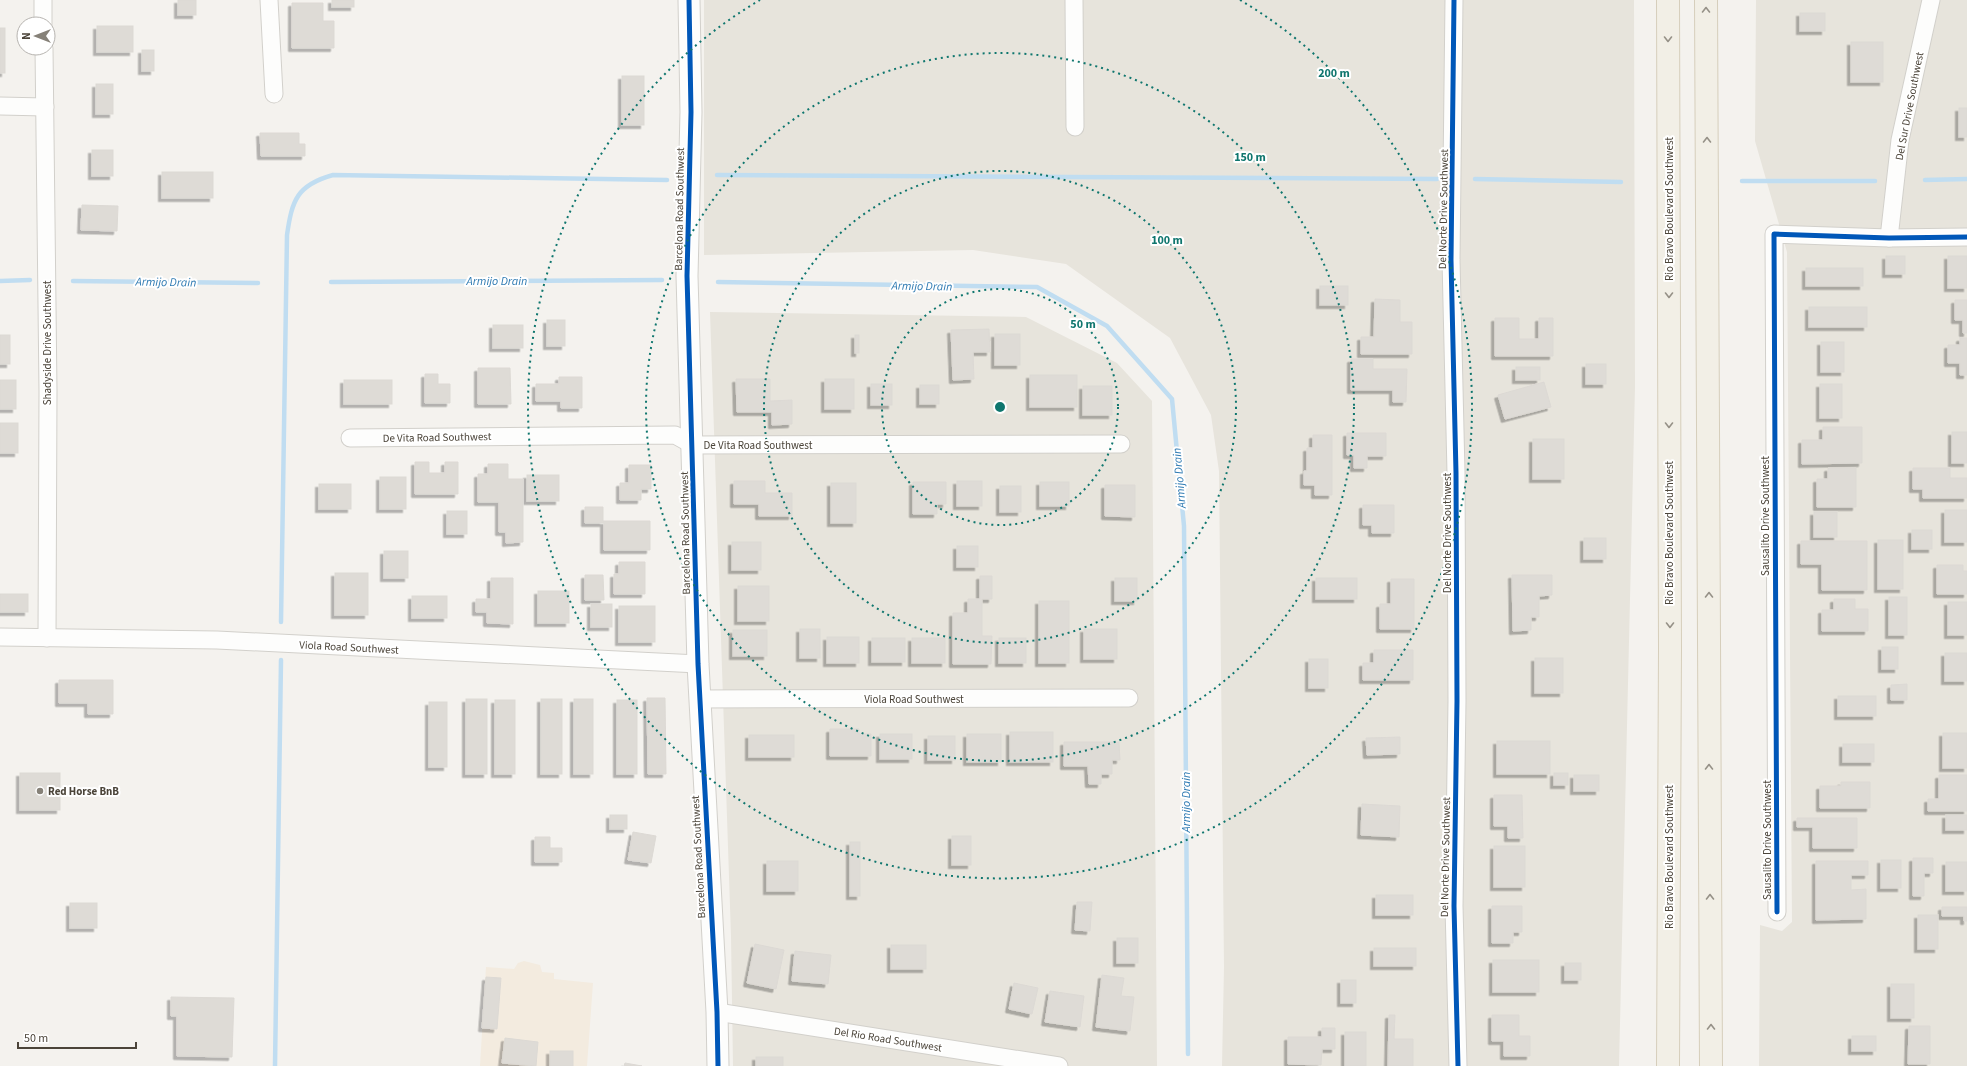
<svg xmlns="http://www.w3.org/2000/svg" width="1967" height="1066" font-family="'Source Sans 3',sans-serif">
<style>
.residential{fill:#e7e4dc}
.commercial{fill:#f3ebdf}
.lines{fill:none;stroke-linecap:round;stroke-linejoin:round}
.stream{stroke:#c0ddf1;stroke-width:4.5}
.building{fill:#dedbd6;stroke:#dcd9d4;filter:url(#shadow)}
.minor-casing{stroke:#d2d0cb;stroke-width:19}
.tertiary-casing{stroke:#d2d0cb;stroke-width:23}
.primary-casing{stroke:#d6cebb;stroke-width:24}
.minor{stroke:#fdfdfc;stroke-width:17}
.tertiary{stroke:#fdfdfc;stroke-width:21}
.primary{stroke:#f2efe6;stroke-width:22}
.cycleway-casing{stroke:#fff;stroke-width:8}
.cycleway{stroke:#0057b8;stroke-width:5}
.oneway{stroke:#969187}
.ring{fill:none;stroke:#0f766e;stroke-width:2;stroke-dasharray:2 4}
.poi-dot{fill:#868178;stroke:#fff;stroke-width:1.5}
.labels{text-anchor:middle;stroke-width:4;stroke-linejoin:round;paint-order:stroke}
.street-label{font-size:11px;fill:#4b4439;stroke:#fff}
.poi-label{font-size:11px;font-weight:bold;fill:#4b4439;stroke:#fff;text-anchor:start}
.water-label{font-size:12px;font-style:italic;fill:#2e7ab2;stroke:#fff}
.centre{fill:#0f766e;stroke:#fff;stroke-width:2}
.ring-label{font-size:12px;text-anchor:middle;font-weight:bold;fill:#0f766e;stroke:#fff;stroke-width:4;stroke-linejoin:round;paint-order:stroke}
</style>
<defs>
<filter id="shadow"><feDropShadow dx="-3.5" dy="3.5" stdDeviation="0" flood-color="#0004"/></filter>
</defs>
<rect width="100%" height="100%" fill="#f4f2ee"/>
<g class="residential">
<path d="M704,0H1634L1635,387L1619,1066H1222L1224,967L1219,471L1211,415L1170,338L1066,264L973,250L704,255Z"/>
<path d="M1756,0H1967V1066H1759L1760,925L1782,931L1792,922L1787,252L1755,141Z"/>
<path d="M710,312L1026,317L1117,363L1152,401L1157,1066H733L731,936Z"/>
</g>
<path class="commercial" d="M524,961L540,965L542,972L554,973V979L593,983L587,1066H480L486,967L514,969L518,963Z"/>
<g class="lines">
<g class="stream">
<path d="M717,175L1437,179"/>
<path d="M1475,179L1621,182"/>
<path d="M1925,180L1967,179"/>
<path d="M1742,181H1875"/>
<path d="M0,281L30,280"/>
<path d="M73,281L258,283"/>
<path d="M331,282L662,280"/>
<path d="M718,282L1037,287L1107,326L1172,399L1184,526L1188,1054"/>
<path d="M281,622L287,235C292,200 297,185 333,175L667,180"/>
<path d="M275,1066L281,660"/>
</g>
</g>
<g class="building">
<rect x="178" y="0" width="18" height="15"/>
<rect x="332" y="0" width="22" height="7"/>
<path d="M292,3H323V21H334V48H292Z"/>
<rect x="1800" y="13" width="25" height="18"/>
<rect x="97" y="26" width="36" height="26"/>
<rect x="0" y="28" width="5" height="45"/>
<rect x="1851" y="42" width="32" height="40"/>
<rect x="142" y="50" width="12" height="21"/>
<rect x="622" y="76" width="22" height="49"/>
<rect x="96" y="84" width="17" height="30"/>
<rect x="1959" y="108" width="8" height="29"/>
<path d="M260,133H299V144H305V156H261Z"/>
<rect x="92" y="150" width="21" height="26"/>
<rect x="162" y="172" width="51" height="26"/>
<path d="M82,205L118,206L117,231L81,230Z"/>
<rect x="1886" y="256" width="19" height="18"/>
<rect x="1948" y="256" width="19" height="32"/>
<rect x="1806" y="268" width="57" height="18"/>
<rect x="1320" y="286" width="28" height="19"/>
<path d="M1375,299L1400,300V322H1412V354H1361V337H1374Z"/>
<path d="M1955,300H1967V333H1963V320H1955Z"/>
<rect x="1809" y="307" width="58" height="20"/>
<path d="M1495,318H1519V339H1539V318H1553V356H1495Z"/>
<rect x="547" y="320" width="18" height="26"/>
<rect x="493" y="325" width="30" height="23"/>
<path d="M989,329L990,352H973L974,379L953,380L951,330Z"/>
<rect x="995" y="334" width="25" height="31"/>
<rect x="0" y="335" width="10" height="29"/>
<rect x="855" y="335" width="4" height="18"/>
<path d="M1960,338H1967V375H1960V363H1948V345H1960Z"/>
<rect x="1821" y="342" width="23" height="30"/>
<path d="M1351,359H1373V369H1407L1406,402H1393V390H1351Z"/>
<rect x="1586" y="364" width="20" height="20"/>
<rect x="1516" y="367" width="24" height="13"/>
<path d="M478,368H510L511,404H478Z"/>
<path d="M425,374H438V384H450V403H425Z"/>
<rect x="1030" y="375" width="47" height="32"/>
<path d="M559,377H582V408H561V401H536V384H559Z"/>
<path d="M736,379H770V401L792,400V424L772,425V412H737Z"/>
<rect x="825" y="379" width="29" height="30"/>
<rect x="0" y="380" width="16" height="29"/>
<rect x="344" y="380" width="48" height="24"/>
<path d="M1544,382L1551,407L1505,419L1498,395Z"/>
<rect x="871" y="384" width="21" height="21"/>
<rect x="1820" y="384" width="22" height="34"/>
<rect x="920" y="385" width="19" height="19"/>
<rect x="1083" y="386" width="29" height="29"/>
<rect x="0" y="423" width="18" height="30"/>
<path d="M1823,427H1862V463L1802,464V440H1823Z"/>
<rect x="1952" y="432" width="15" height="31"/>
<path d="M1347,433H1386V456H1367V468H1354V455H1347Z"/>
<path d="M1313,435H1332V495H1315V485H1304V471H1307V448H1313Z"/>
<rect x="1533" y="439" width="31" height="40"/>
<path d="M415,462H429V473H445V462H458V494H415Z"/>
<path d="M488,464H508V479H523V542L506,543V532H499V502H478V474H488Z"/>
<path d="M629,465H651V489H641V500H620V483H629Z"/>
<path d="M1828,468H1856V507H1817V479H1828Z"/>
<path d="M1913,468H1950V478H1967V498H1923V489H1913Z"/>
<rect x="527" y="475" width="32" height="26"/>
<rect x="380" y="477" width="26" height="32"/>
<path d="M734,481H765V493H792V516H759V504H734Z"/>
<rect x="957" y="481" width="25" height="25"/>
<path d="M913,482H946V504H937V514H913Z"/>
<rect x="1040" y="482" width="29" height="24"/>
<rect x="831" y="483" width="25" height="40"/>
<rect x="319" y="484" width="32" height="25"/>
<path d="M1105,485H1135V517L1105,516Z"/>
<rect x="1000" y="486" width="21" height="26"/>
<path d="M1363,505H1394V533H1372V525H1363Z"/>
<path d="M585,507H603V521H650V550H604V523H585Z"/>
<rect x="1945" y="510" width="22" height="32"/>
<rect x="447" y="511" width="20" height="23"/>
<rect x="1814" y="512" width="23" height="25"/>
<rect x="1912" y="530" width="20" height="19"/>
<rect x="1584" y="538" width="22" height="21"/>
<rect x="1878" y="540" width="25" height="49"/>
<path d="M1801,541H1867V590H1822V564H1801Z"/>
<rect x="732" y="542" width="29" height="28"/>
<rect x="957" y="546" width="21" height="21"/>
<rect x="384" y="551" width="24" height="27"/>
<path d="M619,562H645V594H614V574H619Z"/>
<path d="M1937,565H1963V571H1967V594H1937Z"/>
<rect x="335" y="573" width="33" height="42"/>
<path d="M585,575H603L604,600H585Z"/>
<path d="M1512,575H1552V595L1539,596V617H1531V630L1513,631Z"/>
<path d="M980,576H992V599H982V636H992L991,664H953V613H968V599H980Z"/>
<path d="M491,578H513V624L487,623V612H476V599H491Z"/>
<rect x="1115" y="578" width="22" height="23"/>
<rect x="1316" y="578" width="41" height="21"/>
<path d="M1391,579H1414V629H1380V604H1391Z"/>
<rect x="738" y="586" width="31" height="35"/>
<rect x="538" y="591" width="31" height="32"/>
<rect x="0" y="594" width="28" height="18"/>
<rect x="412" y="596" width="35" height="22"/>
<rect x="1889" y="597" width="18" height="38"/>
<path d="M1834,599H1855V609H1868V631H1822V610H1834Z"/>
<rect x="1039" y="601" width="30" height="62"/>
<rect x="1948" y="602" width="19" height="33"/>
<rect x="591" y="604" width="21" height="23"/>
<rect x="619" y="606" width="36" height="36"/>
<rect x="800" y="629" width="20" height="29"/>
<rect x="1084" y="629" width="33" height="30"/>
<rect x="733" y="630" width="34" height="26"/>
<rect x="827" y="637" width="32" height="26"/>
<rect x="872" y="638" width="33" height="24"/>
<rect x="912" y="638" width="33" height="25"/>
<rect x="999" y="638" width="27" height="25"/>
<rect x="1882" y="647" width="16" height="22"/>
<path d="M1374,650H1413V680H1363V663H1374Z"/>
<rect x="1945" y="653" width="22" height="28"/>
<rect x="1535" y="658" width="28" height="35"/>
<rect x="1309" y="659" width="19" height="29"/>
<path d="M59,680H113V714H88V703H59Z"/>
<path d="M1907,684V700H1891V685Z"/>
<rect x="1838" y="696" width="38" height="20"/>
<path d="M647,698H665L666,774H648Z"/>
<rect x="466" y="699" width="21" height="75"/>
<rect x="541" y="699" width="21" height="75"/>
<rect x="574" y="699" width="19" height="75"/>
<rect x="495" y="700" width="20" height="74"/>
<rect x="617" y="700" width="20" height="74"/>
<rect x="429" y="702" width="18" height="65"/>
<path d="M830,729H859V734H871V756H830Z"/>
<rect x="1010" y="732" width="43" height="30"/>
<rect x="1943" y="733" width="24" height="35"/>
<rect x="880" y="734" width="32" height="25"/>
<rect x="967" y="734" width="34" height="28"/>
<rect x="749" y="735" width="45" height="22"/>
<rect x="928" y="736" width="27" height="24"/>
<path d="M1400,737V754L1367,755L1366,738Z"/>
<rect x="1497" y="741" width="53" height="33"/>
<path d="M1064,742H1119L1120,760H1112V774H1101V784H1089L1088,766H1064Z"/>
<rect x="1843" y="744" width="31" height="18"/>
<rect x="20" y="773" width="40" height="37"/>
<rect x="1554" y="773" width="14" height="12"/>
<rect x="1574" y="775" width="25" height="16"/>
<path d="M1939,775H1967V811H1928V799H1939Z"/>
<path d="M1841,782H1870V808H1820V786H1841Z"/>
<path d="M1494,795H1522L1523,838H1508V826H1494Z"/>
<path d="M1362,804L1400,806L1399,837L1361,835Z"/>
<rect x="610" y="815" width="17" height="14"/>
<rect x="1946" y="815" width="21" height="15"/>
<path d="M1797,818H1857V848H1813V827H1797Z"/>
<path d="M633,832L656,836L651,863L628,860Z"/>
<rect x="952" y="836" width="19" height="29"/>
<path d="M535,837H550V848H562V862H535Z"/>
<rect x="850" y="842" width="10" height="54"/>
<rect x="1494" y="846" width="31" height="41"/>
<path d="M1913,858H1933V873H1924V896H1913Z"/>
<rect x="1881" y="860" width="20" height="28"/>
<rect x="767" y="861" width="31" height="30"/>
<path d="M1816,861H1868V875H1851V890L1866,889V919L1816,920Z"/>
<rect x="1946" y="862" width="21" height="29"/>
<rect x="1376" y="895" width="37" height="20"/>
<path d="M1077,902H1092L1090,931L1075,930Z"/>
<rect x="70" y="903" width="27" height="25"/>
<path d="M1492,906H1522V932H1513V943H1492Z"/>
<path d="M1942,907H1967V921H1964V916H1942Z"/>
<rect x="1918" y="915" width="20" height="34"/>
<rect x="1117" y="938" width="21" height="25"/>
<path d="M755,944L784,950L776,989L747,983Z"/>
<rect x="891" y="945" width="35" height="24"/>
<rect x="1374" y="948" width="42" height="18"/>
<path d="M795,951L831,955L828,984L792,981Z"/>
<rect x="1493" y="960" width="46" height="32"/>
<rect x="1565" y="963" width="16" height="17"/>
<path d="M1102,975L1124,978L1121,996L1134,997L1130,1031L1096,1027Z"/>
<path d="M486,977L501,978L497,1029L482,1028Z"/>
<rect x="1341" y="980" width="15" height="23"/>
<path d="M1014,983L1038,988L1032,1014L1009,1009Z"/>
<rect x="1891" y="984" width="23" height="34"/>
<path d="M1050,991L1084,996L1080,1027L1045,1022Z"/>
<path d="M171,997L234,998L232,1057L177,1056V1016H171Z"/>
<path d="M1389,1015H1395L1394,1039H1413V1066H1388Z"/>
<path d="M1492,1015H1519V1036H1530V1056H1504V1041H1492Z"/>
<path d="M1909,1026H1930V1064H1908Z"/>
<path d="M1322,1028H1335V1049H1322L1321,1065L1288,1064V1037H1322Z"/>
<rect x="1345" y="1032" width="21" height="34"/>
<rect x="1852" y="1036" width="24" height="15"/>
<path d="M505,1038L538,1042L536,1066L502,1063Z"/>
<rect x="550" y="1051" width="23" height="15"/>
<rect x="756" y="1057" width="27" height="9"/>
<path d="M625,1063L642,1066H624Z"/>
</g>
<g class="lines">
<g class="minor-casing">
<g id="minor">
<path d="M43,0V24"/>
<path d="M269,0L274,94"/>
<path d="M1074,0L1075,127"/>
<path d="M1454,0L1451,260L1456,473L1457,701L1454,906L1458,1066"/>
<path d="M44,48L48,391L47,638"/>
<path d="M0,106L45,107"/>
<path d="M1889,238L1900,140L1931,0"/>
<path d="M350,438L675,435L693,445L1121,444"/>
<path d="M0,637L217,640L698,664"/>
<path d="M699,699L1129,698"/>
<path d="M1777,912L1774,234L1889,238L1967,237"/>
<path d="M717,1012L1059,1066"/>
</g>
</g>
<g class="tertiary-casing">
<path id="tertiary" d="M689,0L691,112L687,276L698,664L717,1012L718,1066"/>
</g>
<g class="primary-casing">
<g id="primary">
<path d="M1706,0L1711,1066"/>
<path d="M1668,1066L1670,649L1668,0"/>
</g>
</g>
<use href="#minor" class="minor"/>
<use href="#tertiary" class="tertiary"/>
<use href="#primary" class="primary"/>
<g class="cycleway-casing">
<g id="cycleway">
<path d="M689,0L691,112L687,276L698,664L717,1012L718,1066"/>
<path d="M1454,0L1451,260L1456,473L1457,701L1454,906L1458,1066"/>
<path d="M1777,912L1774,234L1889,238L1967,237"/>
</g>
</g>
<use href="#cycleway" class="cycleway"/>
</g>
<defs><path id="oneway-chevron" d="M-2-3.5L2.5 0L-2 3.5" fill="none" stroke-width="1.6" stroke-linecap="round" stroke-linejoin="round"/></defs>
<g class="oneway">
<use href="#oneway-chevron" transform="translate(1706 10) rotate(-90)"/>
<use href="#oneway-chevron" transform="translate(1668 39) rotate(90)"/>
<use href="#oneway-chevron" transform="translate(1707 140) rotate(-90)"/>
<use href="#oneway-chevron" transform="translate(1669 295) rotate(90)"/>
<use href="#oneway-chevron" transform="translate(1669 425) rotate(90)"/>
<use href="#oneway-chevron" transform="translate(1709 595) rotate(-90)"/>
<use href="#oneway-chevron" transform="translate(1670 625) rotate(90)"/>
<use href="#oneway-chevron" transform="translate(1709 767) rotate(-90)"/>
<use href="#oneway-chevron" transform="translate(1710 897) rotate(-90)"/>
<use href="#oneway-chevron" transform="translate(1711 1027) rotate(-90)"/>
</g>
<g class="ring">
<circle cx="1000" cy="407" r="118"/>
<circle cx="1000" cy="407" r="236"/>
<circle cx="1000" cy="407" r="354"/>
<path d="M1240 0A472 472 0 1 1 760 0"/>
</g>
<circle class="poi-dot" cx="40" cy="791" r="4"/>
<g class="labels">
<g class="street-label">
<text transform="translate(1909 106) rotate(-79)" y="4">Del Sur Drive Southwest</text>
<text transform="translate(679 209) rotate(-89)" y="4">Barcelona Road Southwest</text>
<text transform="translate(1443 209) rotate(-89)" y="4">Del Norte Drive Southwest</text>
<text transform="translate(1669 209) rotate(-90)" y="4">Rio Bravo Boulevard Southwest</text>
<text transform="translate(47 343) rotate(-90)" y="4">Shadyside Drive Southwest</text>
<text transform="translate(437 437) rotate(-1)" y="4">De Vita Road Southwest</text>
<text x="758" y="449">De Vita Road Southwest</text>
<text transform="translate(1765 516) rotate(-90)" y="4">Sausalito Drive Southwest</text>
<text transform="translate(685 533) rotate(-91)" y="4">Barcelona Road Southwest</text>
<text transform="translate(1447 533) rotate(-90)" y="4">Del Norte Drive Southwest</text>
<text transform="translate(1669 533) rotate(-90)" y="4">Rio Bravo Boulevard Southwest</text>
<text transform="translate(349 647) rotate(3)" y="4">Viola Road Southwest</text>
<text x="914" y="703">Viola Road Southwest</text>
<text transform="translate(1767 840) rotate(-90)" y="4">Sausalito Drive Southwest</text>
<text transform="translate(698 857) rotate(-93)" y="4">Barcelona Road Southwest</text>
<text transform="translate(1445 857) rotate(-89)" y="4">Del Norte Drive Southwest</text>
<text transform="translate(1669 857) rotate(-90)" y="4">Rio Bravo Boulevard Southwest</text>
<text transform="translate(888 1039) rotate(9)" y="4">Del Rio Road Southwest</text>
</g>
<g class="poi-label">
<text x="48" y="795">Red Horse BnB</text>
</g>
<g class="water-label">
<text x="497" y="285">Armijo Drain</text>
<text transform="translate(166 282) rotate(1)" y="4">Armijo Drain</text>
<text transform="translate(922 286) rotate(1)" y="4">Armijo Drain</text>
<text transform="translate(1179 478) rotate(-95)" y="4">Armijo Drain</text>
<text transform="translate(1186 802) rotate(-90)" y="4">Armijo Drain</text>
</g>
</g>
<circle cx="1000" cy="407" r="6" class="centre"/>
<g class="ring-label">
<text x="1334" y="77">200 m</text>
<text x="1250" y="161">150 m</text>
<text x="1167" y="244">100 m</text>
<text x="1083" y="328">50 m</text>
</g>
<g transform="translate(36 36) rotate(270)"><circle r="19" fill="#ffffff" stroke="#b7b4b0"/>
<path d="M0-3L7 15L0 10L-7 15Z" fill="#868178"/>
<text y="-6" font-size="11" font-weight="bold" text-anchor="middle" fill="#4b4439">N</text>
</g>
<path d="M18 1042v6h118v-6" fill="none" stroke="#4b4439" stroke-width="2"/>
<text x="24" y="1042" font-size="12" fill="#4b4439" stroke="#ffffff" stroke-width="3" paint-order="stroke">50 m</text>
</svg>
